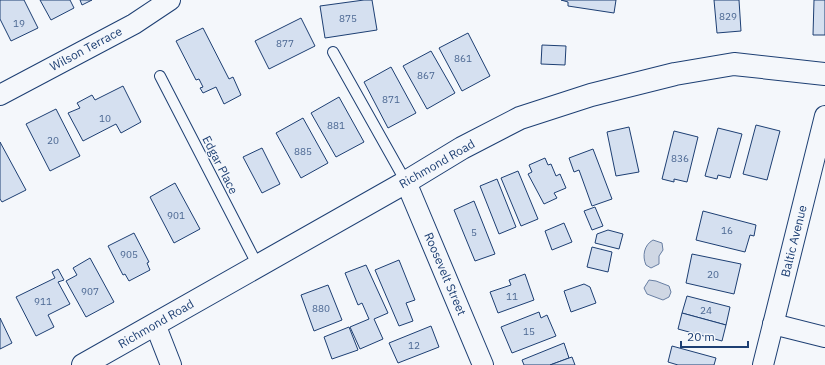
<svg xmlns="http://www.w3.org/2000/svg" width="825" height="365" font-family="'IBM Plex Sans',sans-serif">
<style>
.water{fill:#cfd7e4;stroke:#687fa3}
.building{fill:#d5e0f0;stroke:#1d3f73}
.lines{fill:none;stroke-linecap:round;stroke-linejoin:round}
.lane-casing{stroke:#1d3f73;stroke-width:12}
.street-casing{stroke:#1d3f73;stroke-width:22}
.secondary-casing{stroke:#1d3f73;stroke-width:24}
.lane{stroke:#f4f7fb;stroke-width:10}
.street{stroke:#f4f7fb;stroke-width:20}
.secondary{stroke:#f4f7fb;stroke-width:22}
.labels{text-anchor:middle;stroke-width:3;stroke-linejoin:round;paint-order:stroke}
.number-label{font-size:10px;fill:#4b6792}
.street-label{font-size:12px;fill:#1d3f73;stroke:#f4f7fb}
</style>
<rect width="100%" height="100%" fill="#f4f7fb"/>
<g class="water">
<path d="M653,240L662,243L663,250L659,256V264L651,268L646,265C642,256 644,245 653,240Z"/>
<path d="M649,280L656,281L669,286L671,292L669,297L663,300L647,294L644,288Z"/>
</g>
<g class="building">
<path d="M0,0H24L38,28L11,41L0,19Z"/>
<path d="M40,0H70L74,8L51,20Z"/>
<path d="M80,0H92L82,5Z"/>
<path d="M364,0H372L377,30L325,38L320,6Z"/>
<path d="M561,0H616L614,13L568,6V2Z"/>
<path d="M714,0H739L741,31L717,33Z"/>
<path d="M814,0H825V35H813Z"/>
<path d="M301,18L315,46L269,69L255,41Z"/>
<path d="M203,28L229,79L233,77L241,95L224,104L216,87L203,93L200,88L203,87L199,79L196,80L176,41Z"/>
<path d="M468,33L490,76L462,91L439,48Z"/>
<path d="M542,45L566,46L565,65L541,64Z"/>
<path d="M431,51L455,93L427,109L403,66Z"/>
<path d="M391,67L416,113L388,128L364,82Z"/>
<path d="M123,86L141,122L121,133L116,124L83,141L68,113L80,108L77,103L92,95L95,100Z"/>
<path d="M339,97L364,142L336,157L311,113Z"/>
<path d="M56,109L80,156L50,171L26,124Z"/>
<path d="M303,118L328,163L301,178L276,133Z"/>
<path d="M756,125L780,131L767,180L743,174Z"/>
<path d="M629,127L639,172L616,176L607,132Z"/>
<path d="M718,128L742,134L730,178L718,175L717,179L705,176Z"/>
<path d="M674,131L698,137L687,182L674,179V182L662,179Z"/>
<path d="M0,142L26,190L2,202L0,199Z"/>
<path d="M262,148L280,184L262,193L243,157Z"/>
<path d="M593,149L612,199L592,206L579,170L574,172L569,158Z"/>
<path d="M545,158L548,165L551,164L556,176L560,174L566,188L554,193L557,198L544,204L528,174L532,172L529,165Z"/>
<path d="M518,171L538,219L521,226L501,178Z"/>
<path d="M497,179L516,227L499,234L480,186Z"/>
<path d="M175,183L200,229L174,243L150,197Z"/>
<path d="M474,201L495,254L475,261L454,210Z"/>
<path d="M595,207L603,226L592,230L584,211Z"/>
<path d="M703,211L756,225L754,236L750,235L745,252L696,240Z"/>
<path d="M564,223L572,242L552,250L545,231Z"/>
<path d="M608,230L623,234L619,249L595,243L597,234Z"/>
<path d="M134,233L149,262L147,263L150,270L129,281L125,274L123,275L108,246Z"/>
<path d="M592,247L612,252L608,272L587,267Z"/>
<path d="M692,254L741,264L734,294L686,283Z"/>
<path d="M90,258L114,302L86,317L66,281L77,275L73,268Z"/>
<path d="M399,260L415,300L406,303L413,321L399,326L375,270Z"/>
<path d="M366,265L388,313L374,319L383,339L360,349L350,327L369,319L362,303L358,305L345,273Z"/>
<path d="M58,269L64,280L58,282L70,304L48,315L54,327L36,336L16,297L55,278L52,272Z"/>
<path d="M525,274L534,300L498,313L490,292L511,285L509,280Z"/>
<path d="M584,284L590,287L596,303L571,312L564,291Z"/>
<path d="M328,285L342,320L314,331L301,295Z"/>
<path d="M687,296L730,307L726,325L682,313Z"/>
<path d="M539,312L541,318L547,315L556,336L512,353L501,327Z"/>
<path d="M682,313L726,325L722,341L678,329Z"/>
<path d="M0,318L12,343L0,349Z"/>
<path d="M431,326L439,347L398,363L389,343Z"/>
<path d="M349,327L358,350L332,359L324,337Z"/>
<path d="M564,343L569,358L550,365H524L522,360Z"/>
<path d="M672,346L716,358L714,365H678L668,362Z"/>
<path d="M572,357L575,365H550L569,358Z"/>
</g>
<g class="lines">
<g class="lane-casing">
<g id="lane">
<path d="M333,52L406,182"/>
<path d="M160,76L258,266"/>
</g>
</g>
<g class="street-casing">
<g id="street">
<path d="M0,95L134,24L170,0"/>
<path d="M406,182L483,365"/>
<path d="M155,324L171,365"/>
<path d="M773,324L825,337"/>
<path d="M763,365L825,116"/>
</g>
</g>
<g class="secondary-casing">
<path id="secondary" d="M83,365L406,182L462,148L520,118L591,95L675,74L734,64L825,74"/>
</g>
<use href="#lane" class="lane"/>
<use href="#street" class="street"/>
<use href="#secondary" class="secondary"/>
</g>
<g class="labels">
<g class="number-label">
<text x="728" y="20">829</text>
<text x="348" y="22">875</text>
<text x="19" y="27">19</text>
<text x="285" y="47">877</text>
<text x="463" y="62">861</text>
<text x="426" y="79">867</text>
<text x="391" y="103">871</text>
<text x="105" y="122">10</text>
<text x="336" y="129">881</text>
<text x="53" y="144">20</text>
<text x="303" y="155">885</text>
<text x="680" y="162">836</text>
<text x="176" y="219">901</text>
<text x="727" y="234">16</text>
<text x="474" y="236">5</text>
<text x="129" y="258">905</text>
<text x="713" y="278">20</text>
<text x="90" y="295">907</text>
<text x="512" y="300">11</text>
<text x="43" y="305">911</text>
<text x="321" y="312">880</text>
<text x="706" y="314">24</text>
<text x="529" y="335">15</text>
<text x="414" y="349">12</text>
</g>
<g class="street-label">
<text transform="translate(86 49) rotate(-28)" y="4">Wilson Terrace</text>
<text transform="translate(437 164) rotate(-30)" y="4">Richmond Road</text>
<text transform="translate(220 165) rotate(63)" y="4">Edgar Place</text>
<text transform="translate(794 241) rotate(-76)" y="4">Baltic Avenue</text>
<text transform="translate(445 274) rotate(67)" y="4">Roosevelt Street</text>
<text transform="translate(156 324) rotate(-30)" y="4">Richmond Road</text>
</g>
</g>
<path d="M681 341v6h67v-6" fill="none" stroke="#1d3f73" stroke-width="2"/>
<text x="687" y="341" font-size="12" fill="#1d3f73" stroke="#f4f7fb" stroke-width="3" paint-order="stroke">20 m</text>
</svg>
